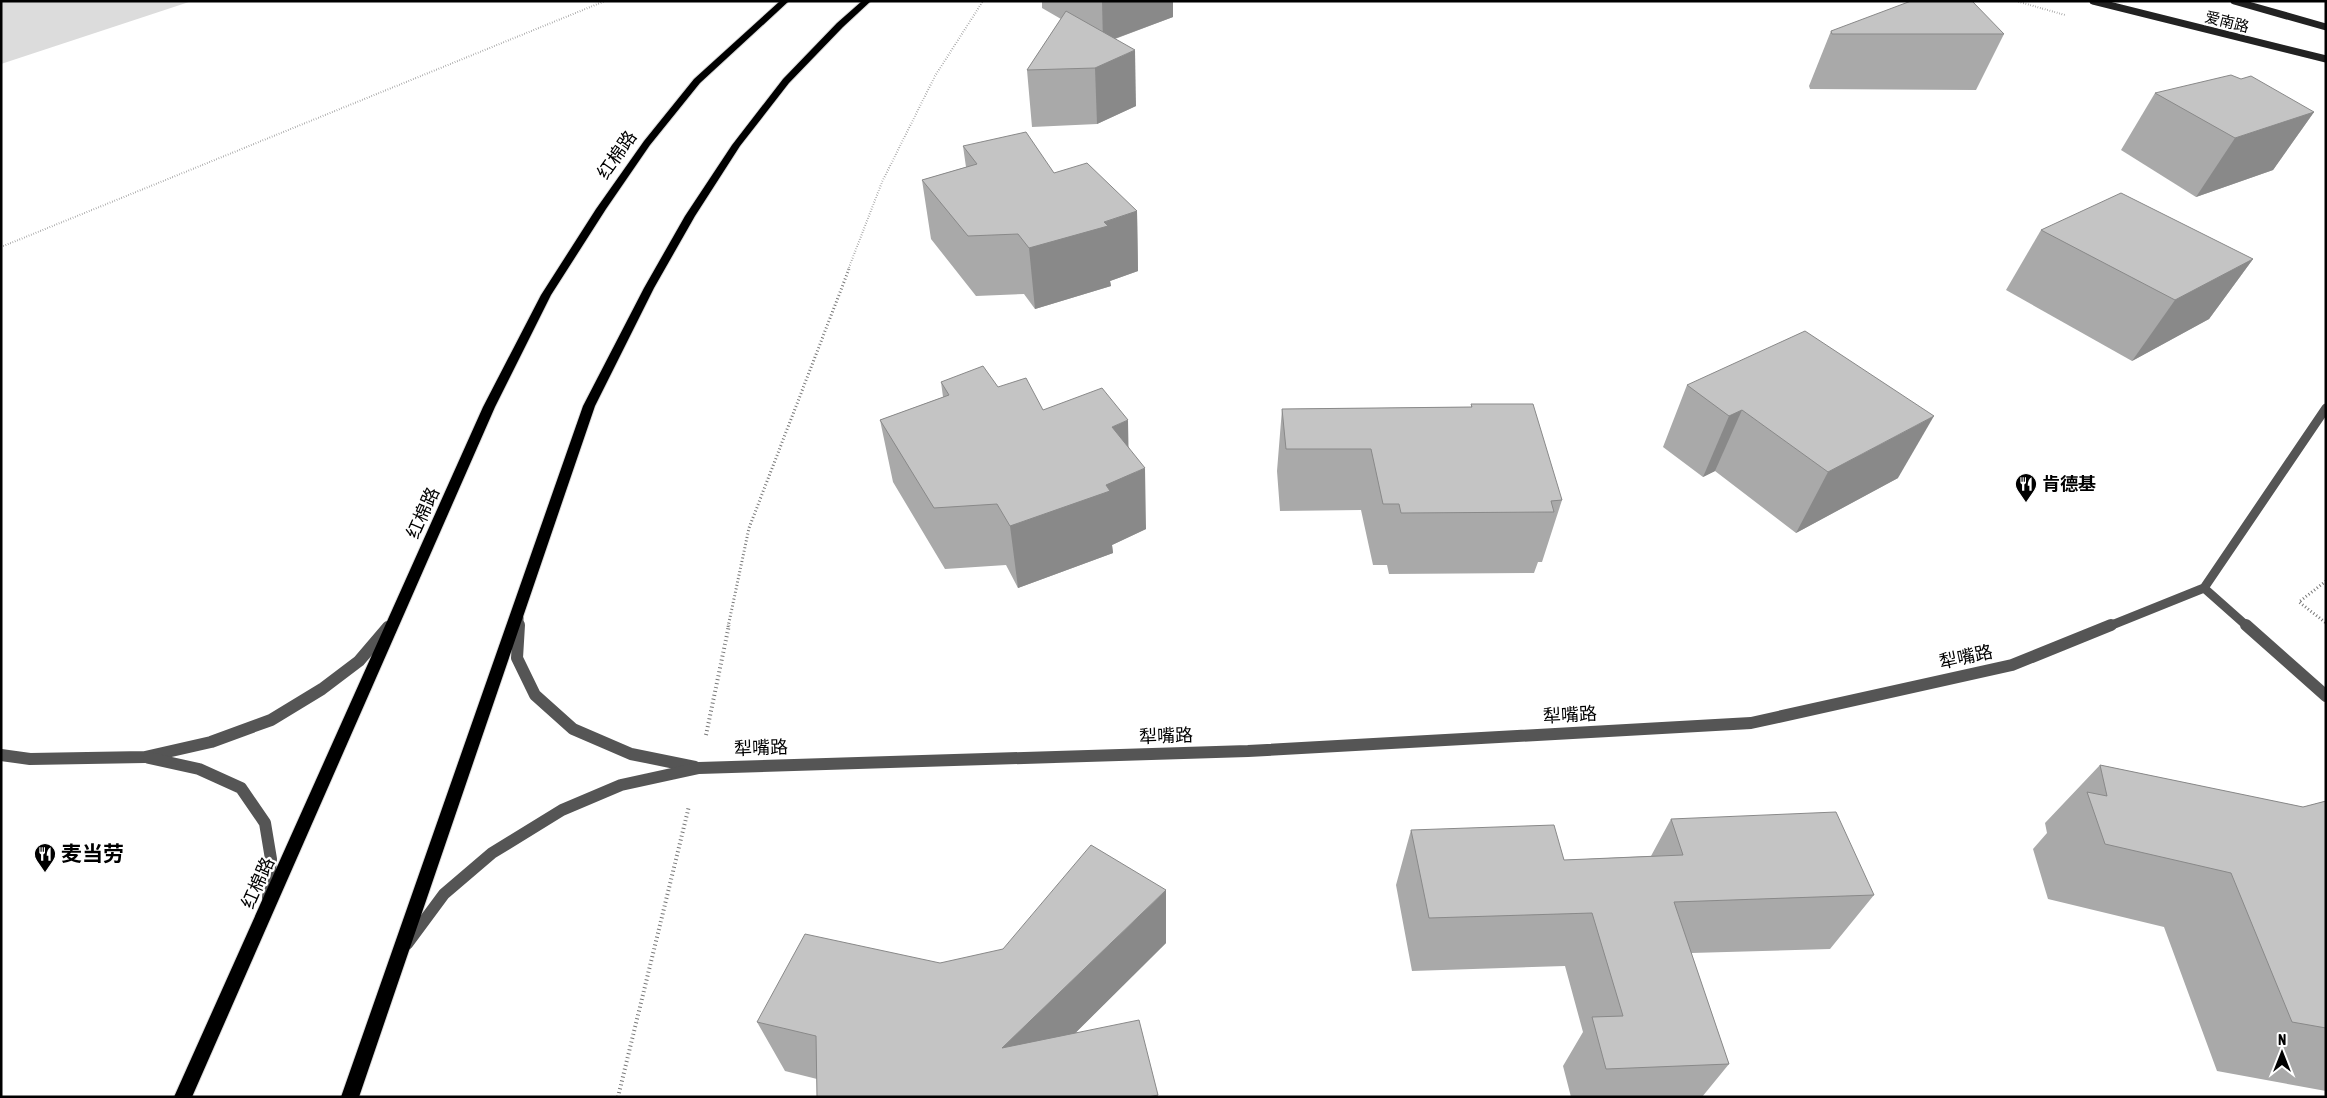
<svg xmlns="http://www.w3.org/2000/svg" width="2327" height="1098" font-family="'Asap Condensed','Noto Sans SC',sans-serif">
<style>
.green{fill:#dcdcdc}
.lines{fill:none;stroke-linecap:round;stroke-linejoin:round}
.primary-casing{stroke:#dbdbdb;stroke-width:2}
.path-far2{stroke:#777;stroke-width:2;stroke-dasharray:0.5 2;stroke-linecap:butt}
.path-far1{stroke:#777;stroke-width:3;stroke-dasharray:1 2.5;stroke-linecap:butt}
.path{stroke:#777;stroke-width:4;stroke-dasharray:1 3;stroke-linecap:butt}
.minor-far1{stroke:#555;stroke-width:9}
.minor{stroke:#555;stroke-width:12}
.secondary{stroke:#222;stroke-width:7}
.primary{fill:#000;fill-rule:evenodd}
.wall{fill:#a9a9a9}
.shaded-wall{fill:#898989}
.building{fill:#c4c4c4;stroke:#898989}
.labels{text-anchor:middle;stroke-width:4.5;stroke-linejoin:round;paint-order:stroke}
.far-street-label{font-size:15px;fill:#000;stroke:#fff}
.street-label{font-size:18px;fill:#000;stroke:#fff}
.poi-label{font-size:18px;font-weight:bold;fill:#000;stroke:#fff;text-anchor:start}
.near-poi-label{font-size:21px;font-weight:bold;fill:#000;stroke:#fff;text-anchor:start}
</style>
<rect width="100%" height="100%" fill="#fff"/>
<path class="green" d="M1,1H192L1,64Z"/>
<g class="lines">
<g class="primary-casing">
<g id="primary">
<path d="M780,1H789L700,83L650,145L606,209L551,295L495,407L192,1097H174L483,407L541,295L596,209L644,141L694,79Z"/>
<path d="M862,1H871L843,27L789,83L740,146L695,216L654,288L595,406L359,1097H341L583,406L644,288L685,216L732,145L783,79L837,23Z"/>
</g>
</g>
<g class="path-far2">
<path d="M2016,1L2065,15"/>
<path d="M1,247L605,1"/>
<path d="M848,270L882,182L935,76L983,1"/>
</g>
<g class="path-far1">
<path d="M2326,581L2299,602L2326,623"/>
<path d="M728,627L749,528L849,269"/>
</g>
<g class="path">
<path d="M706,735L729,625"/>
<path d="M618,1097L689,806"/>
</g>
<g class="minor-far1">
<path d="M2204,588L2248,627"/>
<path d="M519,627V618"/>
<path d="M2107,627L2204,588L2326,408"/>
</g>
<g class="minor">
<path d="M519,625L517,658L535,695L573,729L631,754L695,767"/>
<path d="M2246,625L2326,696"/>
<path d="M1,755L30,759L145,757L211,742L271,720L322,689L359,661L388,627"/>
<path d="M149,758L199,769L241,788L265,823L271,859L268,898"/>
<path d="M407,944L444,894L492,853L562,810L621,785L699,768L1248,751L1751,723L2012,665L2111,625"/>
</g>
<g class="secondary">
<path d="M2093,1L2326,59"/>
<path d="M2234,1L2326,27"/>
</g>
<use href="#primary" class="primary"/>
</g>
<g class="wall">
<path d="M1042,1H1173V17L1115,39L1136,106L1097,124L1032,127L1027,70L1061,19L1042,8Z"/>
<path d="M1831,31L2004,34L1976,90L1810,89L1809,86Z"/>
<path d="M2155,93L2314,112L2273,170L2196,197L2121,150Z"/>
<path d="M963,146L1137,211L1138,271L1110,281L1111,286L1035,309L1024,294L976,296L931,239L922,180L966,167Z"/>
<path d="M2041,230L2253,259L2209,319L2132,361L2006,290Z"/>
<path d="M941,382L998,387L1043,410L1129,447L1146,529L1112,545L1113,553L1018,588L1006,565L945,569L893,482L880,420L943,397Z"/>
<path d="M1687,385L1898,478L1796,533L1715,471L1703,477L1663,447Z"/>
<path d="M1471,404L1562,500L1542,562H1538L1534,573L1389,574L1387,565H1373L1361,510L1280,511L1277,471L1282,409L1471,407Z"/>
<path d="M2100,765L2303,807L2326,801V1091L2217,1071L2164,927L2048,899L2033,849L2047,833L2045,823Z"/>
<path d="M1671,819L1874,895L1830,949L1691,953L1729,1064L1702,1097H1571L1563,1066L1583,1032L1565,966L1412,971L1396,885L1411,830L1564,860L1651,856Z"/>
<path d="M1166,943L1076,1032L1158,1095V1097H817V1079L785,1071L757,1022L940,963Z"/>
</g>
<g class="shaded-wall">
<path d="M1102,1H1173V17L1103,43Z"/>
<path d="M1135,50L1136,106L1097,124L1095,68Z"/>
<path d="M2314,112L2273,170L2196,197L2235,138Z"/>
<path d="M1137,211L1138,271L1110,281L1111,286L1035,309L1029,248Z"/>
<path d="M2253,259L2209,319L2132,361L2175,300Z"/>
<path d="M1742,410L1715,471L1703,477L1729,416Z"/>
<path d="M1934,416L1898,478L1796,533L1828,472Z"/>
<path d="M1128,420L1129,475L1145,468L1146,529L1112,545L1113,553L1018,588L1010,526L1106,485L1112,427Z"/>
<path d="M1166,890V943L1013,1095L1002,1048Z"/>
</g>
<g class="building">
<path d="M1911,1H1972L2004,34H1832L1831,31Z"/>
<path d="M1066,11L1135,50L1095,68L1027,70Z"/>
<path d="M2231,75L2241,79L2251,76L2314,112L2235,138L2155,93Z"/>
<path d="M1026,132L1054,173L1087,163L1137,211L1104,222L1108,226L1029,248L1018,234L968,236L922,180L977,164L963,146Z"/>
<path d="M2121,193L2253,259L2175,300L2041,230Z"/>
<path d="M1805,331L1934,416L1828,472L1742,410L1729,416L1687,385Z"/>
<path d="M983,366L998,387L1026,378L1043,410L1102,388L1128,420L1112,427L1145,468L1106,485L1110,491L1010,526L997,504L934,508L880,420L949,395L941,382Z"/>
<path d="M1471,404H1533L1562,500L1551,501L1554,512L1401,513L1399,504H1383L1371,449H1286L1282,409L1472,407Z"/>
<path d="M2100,765L2303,807L2326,801V1028L2292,1022L2231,873L2105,844L2087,792L2107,796Z"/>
<path d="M1836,812L1874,895L1674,902L1729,1064L1606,1069L1592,1017L1623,1016L1592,913L1429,918L1411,830L1554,825L1564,860L1683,855L1671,819Z"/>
<path d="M1091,845L1166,890L1002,1048L1139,1020L1158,1095L1148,1097H817L816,1036L757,1022L805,934L940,963L1003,949Z"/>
</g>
<defs>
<g id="restaurant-pin" transform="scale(1.125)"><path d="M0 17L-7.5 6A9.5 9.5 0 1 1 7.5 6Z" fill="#000" stroke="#fff"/><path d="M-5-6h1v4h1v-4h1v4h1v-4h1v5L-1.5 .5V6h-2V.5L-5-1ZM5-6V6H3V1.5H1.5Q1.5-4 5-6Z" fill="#fff"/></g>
</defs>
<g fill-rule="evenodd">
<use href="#restaurant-pin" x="2026" y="484"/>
<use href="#restaurant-pin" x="45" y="854"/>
</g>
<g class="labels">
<g class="far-street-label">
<text transform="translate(2227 22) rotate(14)" y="5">爱南路</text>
</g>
<g class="street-label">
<text transform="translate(617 155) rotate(-55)" y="6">红棉路</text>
<text transform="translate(423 513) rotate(-66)" y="6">红棉路</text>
<text transform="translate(1966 657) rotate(-12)" y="6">犁嘴路</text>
<text transform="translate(1570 715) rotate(-3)" y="6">犁嘴路</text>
<text transform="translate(1166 736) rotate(-2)" y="6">犁嘴路</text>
<text transform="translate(761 748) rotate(-2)" y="6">犁嘴路</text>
<text transform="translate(258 883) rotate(-66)" y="6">红棉路</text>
</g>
<g class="poi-label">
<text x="2042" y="490">肯德基</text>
</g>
<g class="near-poi-label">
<text x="61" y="861">麦当劳</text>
</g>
</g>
<rect width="2327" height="1098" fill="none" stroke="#000000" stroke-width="5"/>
<g transform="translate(2282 1053)" stroke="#ffffff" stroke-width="4" paint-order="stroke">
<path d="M0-4L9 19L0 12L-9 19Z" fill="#000000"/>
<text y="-8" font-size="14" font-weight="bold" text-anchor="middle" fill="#000000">N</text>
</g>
</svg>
